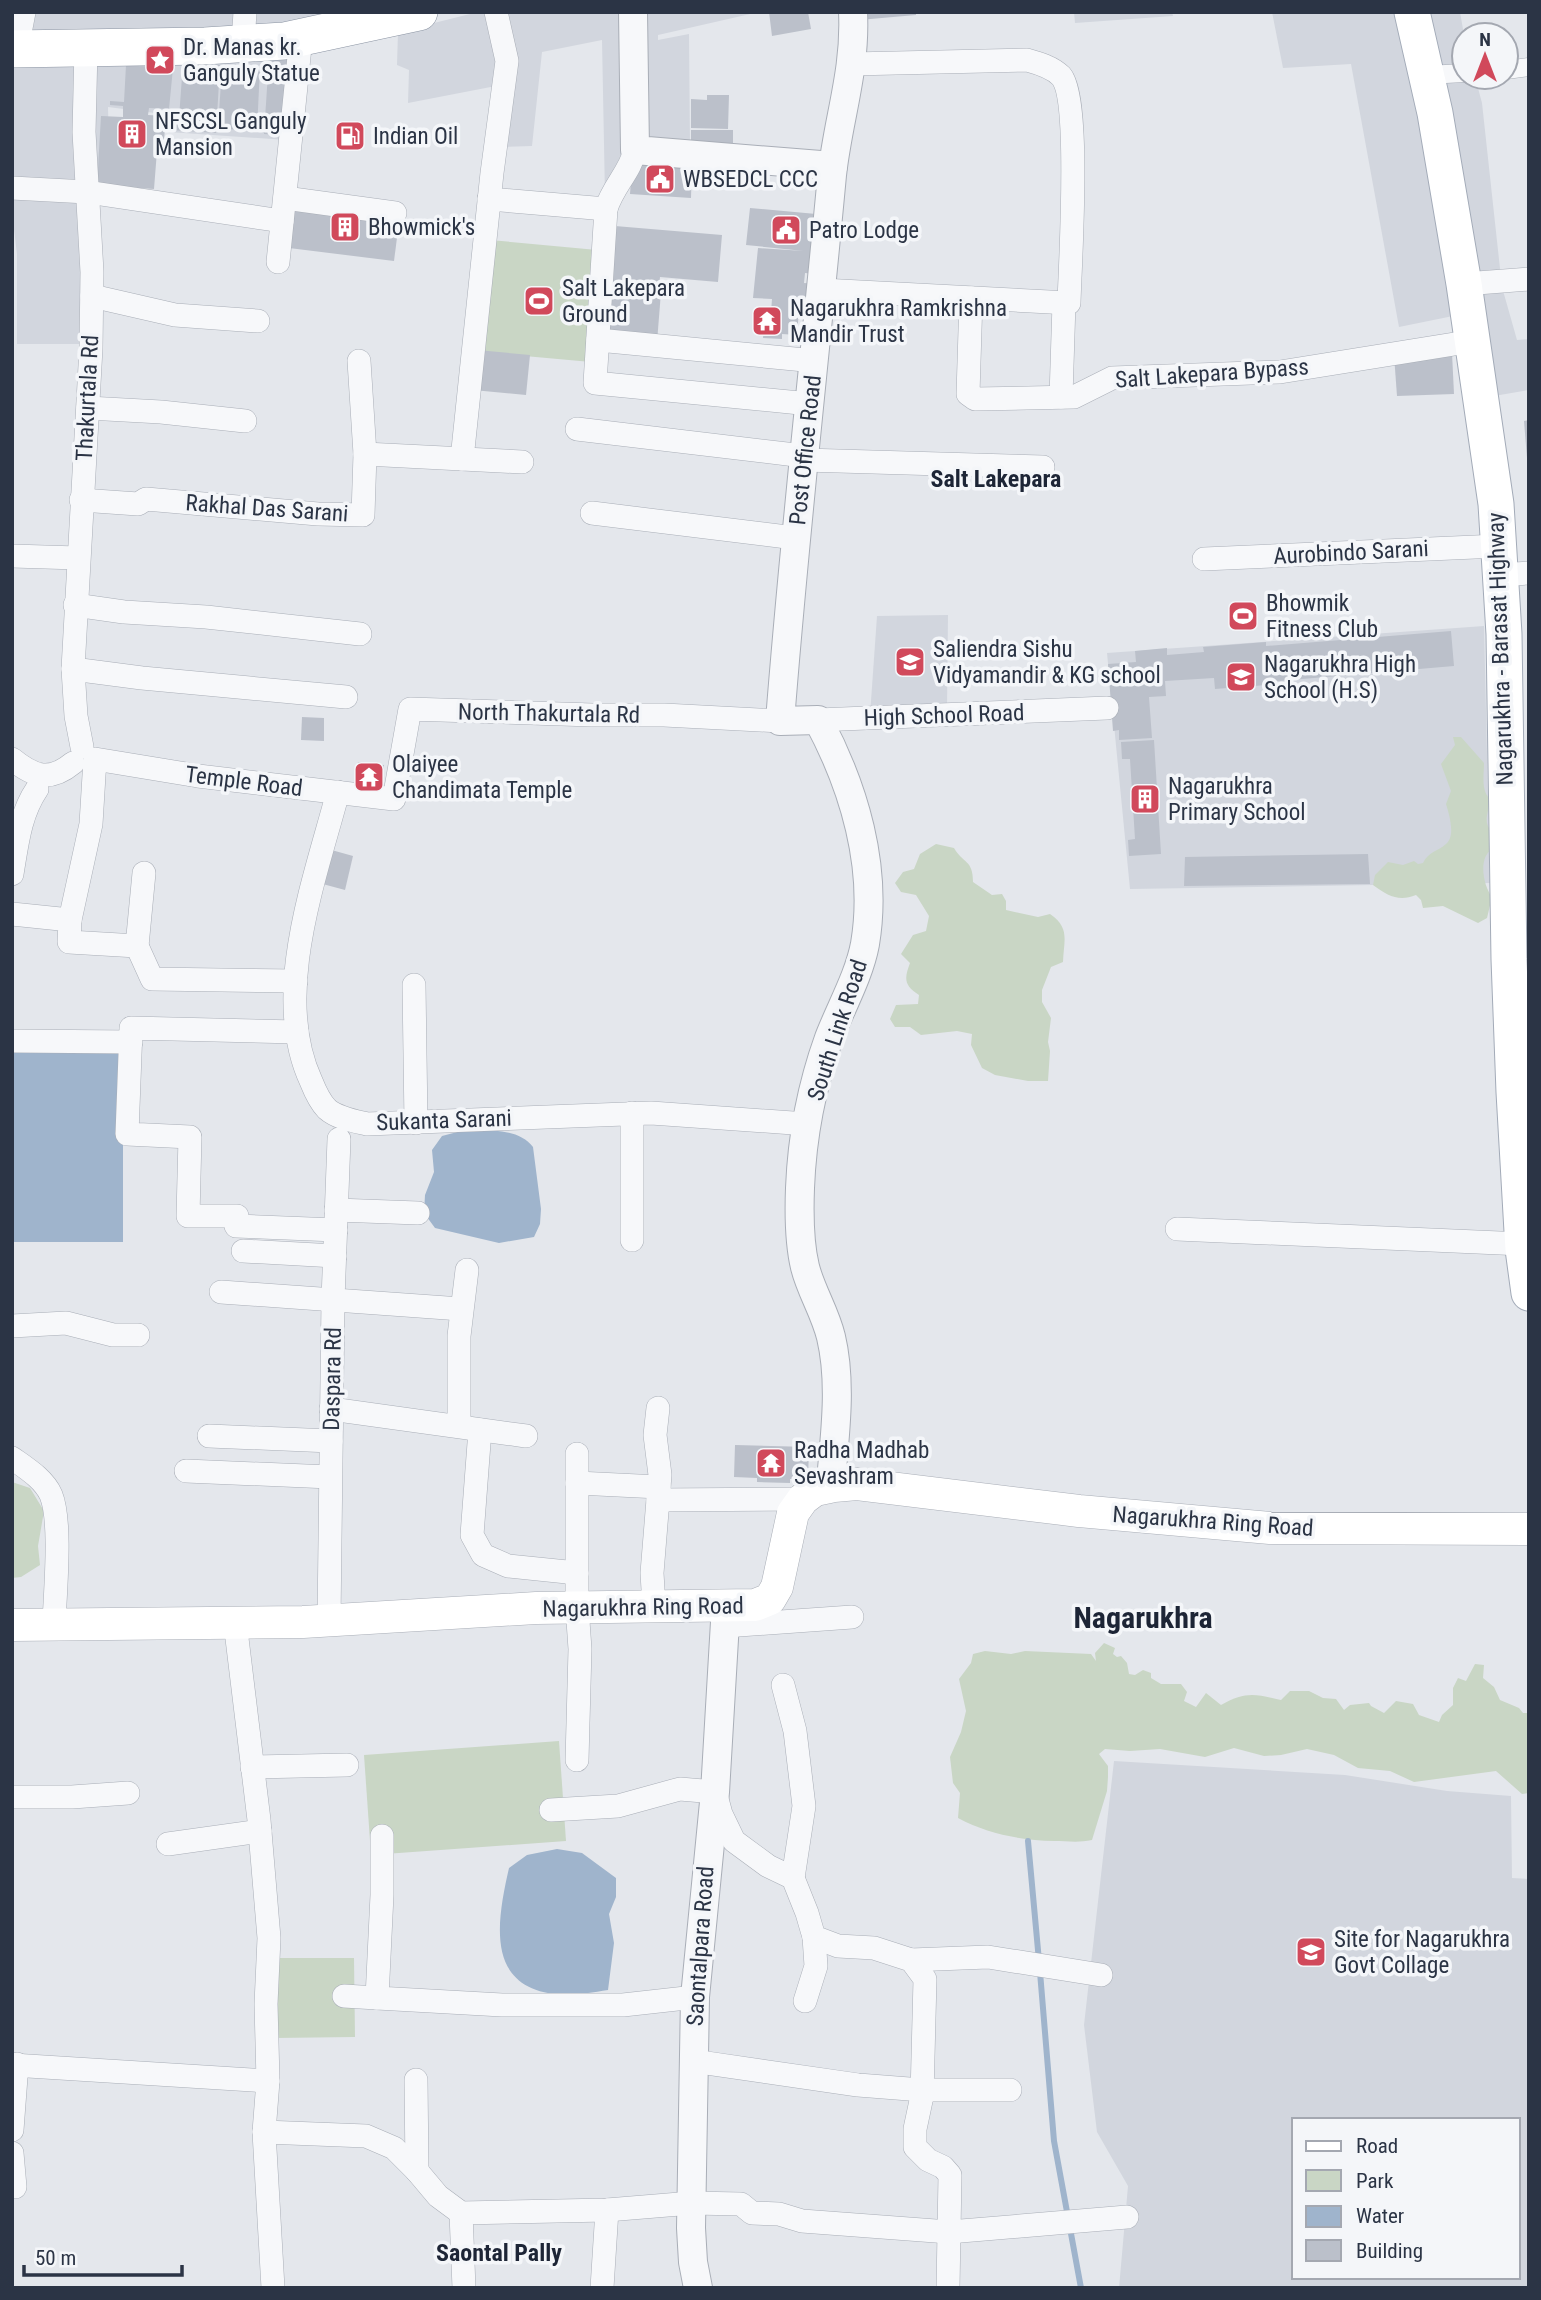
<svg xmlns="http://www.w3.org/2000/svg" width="1541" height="2300" font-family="'Roboto Condensed',sans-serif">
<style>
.built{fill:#d2d6de;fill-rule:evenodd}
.green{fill:#c9d6c5}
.water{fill:#9fb4cc}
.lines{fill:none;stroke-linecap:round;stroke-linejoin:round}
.stream{stroke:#9fb4cc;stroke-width:6}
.building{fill:#bbc0ca}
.pedestrian-casing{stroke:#a9aeb7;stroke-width:19}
.minor-casing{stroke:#a9aeb7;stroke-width:24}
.tertiary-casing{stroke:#a9aeb7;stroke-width:30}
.secondary-casing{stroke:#a9aeb7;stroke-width:33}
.primary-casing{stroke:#a3abb8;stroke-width:37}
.trunk-casing{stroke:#8b94a3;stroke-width:38}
.pedestrian{stroke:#f7f8fa;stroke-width:18}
.minor{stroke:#f7f8fa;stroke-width:23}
.tertiary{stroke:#f7f8fa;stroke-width:28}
.secondary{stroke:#fff;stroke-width:32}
.primary{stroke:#fff;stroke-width:35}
.trunk{stroke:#fff;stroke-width:37}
.labels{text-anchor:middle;stroke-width:7;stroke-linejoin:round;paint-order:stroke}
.poi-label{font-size:23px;fill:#2b3445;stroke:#f4f6f9;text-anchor:start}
.street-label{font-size:23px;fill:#2b3445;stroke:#f4f6f9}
.neighbourhood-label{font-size:24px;font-weight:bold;fill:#1d2536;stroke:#f4f6f9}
.district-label{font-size:30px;font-weight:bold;fill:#1d2536;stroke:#f4f6f9}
</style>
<rect width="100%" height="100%" fill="#e4e7ec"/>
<g class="built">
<path d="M12,12H387L308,28L12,37Z"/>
<path d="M478,12H493L501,85L408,103L409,70L397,65L398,32Z"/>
<path d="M500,12H628L633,156L605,196L602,40L542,52L532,146L500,147Z"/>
<path d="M636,12H759L658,35V40L689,34L690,148L638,150Z"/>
<path d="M1074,12H1172L1173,16L1075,23Z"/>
<path d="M1272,12H1399L1458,315L1399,327L1351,64L1283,68Z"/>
<path d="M1428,12H1460L1464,35V77H1475L1482,103L1502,287L1517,340L1529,339V390L1494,396Z"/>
<path d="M298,43L287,140L169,132L170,115L108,107L110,192L91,188V57Z"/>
<path d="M83,57L87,344H17V254L12,213V59Z"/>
<path d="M948,615L947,709L870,715L877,616Z"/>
<path d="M1484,626L1490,883L1130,889L1107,653Z"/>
<path d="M1114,1761L1345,1775L1447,1791L1511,1796L1512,1878L1529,1879V2288H1119L1128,2186L1097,2132L1084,2025ZM1294,2120H1518V2277H1294Z"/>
</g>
<g class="green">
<path d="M490,240L597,250L591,362L479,352Z"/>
<path d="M1453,737H1461L1484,763C1484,774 1481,790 1489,798C1490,815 1481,819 1493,834L1492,849C1478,858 1483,885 1492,897L1487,918L1478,923L1443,906L1423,908L1421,900L1416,895C1399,902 1388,896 1373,885L1375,875L1388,862L1403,865L1414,861L1418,864L1423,863C1428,852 1438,851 1446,844C1456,836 1449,814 1446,804L1451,791L1441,764L1455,745Z"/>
<path d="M936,844L954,848C963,864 973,859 973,882L992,895L1002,894L1006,901V910L1038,917L1050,914C1070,928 1064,939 1063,962L1051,967L1042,990V1002L1051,1018L1048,1042L1050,1051L1048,1081H1028L995,1075L982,1068L971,1045L972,1034L957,1031L921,1035L910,1027H895L890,1019L896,1005L918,1004L919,995C904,985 904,979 910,963L901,954L913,935L926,931L929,916L916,895L901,892L895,883L903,872L914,869L920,854Z"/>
<path d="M12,1482L30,1488L44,1511L38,1546L40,1565L21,1577L12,1578Z"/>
<path d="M1104,1643L1115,1648L1113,1654L1117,1657L1121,1656L1127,1663L1129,1674L1135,1675L1143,1670L1151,1673V1678L1161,1684H1181L1187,1692L1184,1701L1196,1707L1206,1693L1221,1705C1246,1691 1255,1694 1281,1700L1290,1691H1309L1323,1698L1336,1699L1344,1710L1350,1705L1369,1703L1371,1706L1384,1713L1396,1701L1413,1704L1419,1715L1439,1722L1442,1715L1453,1705V1688L1458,1678L1466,1681L1475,1664L1484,1665L1483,1678L1494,1687L1500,1700L1519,1708L1523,1713H1529V1793L1522,1794L1496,1771L1414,1782L1390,1771L1358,1768L1334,1755L1307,1749L1281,1755L1264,1756L1234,1748L1205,1757L1160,1749L1130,1751L1105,1749L1099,1754L1108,1766V1777L1107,1791L1092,1840C1078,1843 1067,1841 1054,1841C1020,1840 988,1834 958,1818L960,1793L953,1783L950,1757L961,1732L966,1711L959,1679L971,1663L973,1654L985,1651L1011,1654L1025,1651L1091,1654L1096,1661L1095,1653Z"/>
<path d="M559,1741L566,1841L371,1855L364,1755Z"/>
<path d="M273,1958H354L355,2037L274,2038Z"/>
</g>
<g class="water">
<rect x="12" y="1053" width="111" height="189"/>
<path d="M465,1130C487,1130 519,1128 533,1147L541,1209L540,1224L534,1237L499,1243L435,1228L424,1213L425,1195L434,1172L432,1150L442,1136Z"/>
<path d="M557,1849L582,1853L616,1878V1897L609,1914L614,1943L608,1990C594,1992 579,1995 565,1995C485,1992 496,1925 509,1868L527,1855Z"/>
</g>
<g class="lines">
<g class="stream">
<path d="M1028,1841L1039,1961"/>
<path d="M1040,1972L1054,2141L1081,2288"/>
</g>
</g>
<g class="building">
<path d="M769,12H808L811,29L772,36Z"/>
<path d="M858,12H916V15L859,20Z"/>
<path d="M269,58L294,60L289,136L264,134Z"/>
<path d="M183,63L220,65L216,133L171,130L172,117L179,118Z"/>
<path d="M126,65L173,68L169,109L149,108L148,115L166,116L163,152L157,151L154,189L97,185L101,116L123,117V106L110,105V101L124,102Z"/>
<path d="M222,66L260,67L257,130L218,129Z"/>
<path d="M707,95H729L728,129L691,128V99L707,100Z"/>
<path d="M691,130H733V156L691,153Z"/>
<path d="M641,155L692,160L691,198L630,194L632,168Z"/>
<path d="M296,193L401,207L394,261L289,248Z"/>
<path d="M750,208L827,215L815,274L805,273L804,283L819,284L818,303L794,301L793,310H799L797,335L782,334V339L763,338L765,312H771L772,299L753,298L758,248L804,251L746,245Z"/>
<path d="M615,226L722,235L718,282L660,277L659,286L610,283Z"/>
<path d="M609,287L661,292L657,342L604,338Z"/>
<path d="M477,350L530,355L526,395L473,390Z"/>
<path d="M1452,353L1454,394L1397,396L1394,355Z"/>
<path d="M1529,420V458H1527L1524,421Z"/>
<path d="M1451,631L1454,666L1267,682V685L1215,689L1214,678L1165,681L1166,696L1149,697L1152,738L1119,740V730L1113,731L1108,664L1136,662L1135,651L1167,648V655L1204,652L1203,647L1266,642V646Z"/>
<path d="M302,717L324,718V741L301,740Z"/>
<path d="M1154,740L1161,854L1129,856L1128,840L1135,839L1130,759H1122L1121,742Z"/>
<path d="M358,762L384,765L379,795L354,791Z"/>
<path d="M328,849L353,856L345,890L319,883Z"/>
<path d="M1368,854L1370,884L1184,886L1185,857Z"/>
<path d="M735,1445L809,1447L808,1479H790V1483L757,1482V1478L734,1477Z"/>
</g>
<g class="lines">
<g class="pedestrian-casing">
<g id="pedestrian">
<path d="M1506,70L1529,67"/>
<path d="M1427,75L1464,73"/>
</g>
</g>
<g class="minor-casing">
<g id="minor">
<path d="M243,43L245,12"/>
<path d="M17,49L24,12"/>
<path d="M635,150C631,171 613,186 606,209L595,383L810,404"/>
<path d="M12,188L87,192L282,221"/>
<path d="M285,198L395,213"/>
<path d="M489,199L606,209"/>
<path d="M278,262L301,37"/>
<path d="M1464,284L1529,279"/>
<path d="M822,290L1069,303C1070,265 1081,99 1061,76C1052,67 1038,63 1027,60L852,64"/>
<path d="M92,296L175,315L258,321"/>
<path d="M971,298L968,394L975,399L1074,397L1112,378L1280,372L1473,341"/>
<path d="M598,340L815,361"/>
<path d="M359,361L365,454"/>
<path d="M1061,397L1064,303"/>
<path d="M88,408L161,412L245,421"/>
<path d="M577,429L804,456"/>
<path d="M462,459L492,173L507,61L496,12"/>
<path d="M804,460L1043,467"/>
<path d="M81,500L138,504L146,499L318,514L363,515L365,454L522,462"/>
<path d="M592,513L795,538"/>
<path d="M12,556L78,558"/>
<path d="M1204,559L1498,546"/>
<path d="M1500,575L1529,573"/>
<path d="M75,605L124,612L206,617L360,634"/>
<path d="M73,669L142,678L346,697"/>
<path d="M818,720L1107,708"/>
<path d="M82,747L76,716L73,669L91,348L92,272L84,132L86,48"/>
<path d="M12,759C34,777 50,782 73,763"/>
<path d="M338,792C315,879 271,995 311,1081C315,1091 320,1102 327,1109C337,1118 354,1121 367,1124L651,1113L807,1124"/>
<path d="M12,874C17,844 20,814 37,789"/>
<path d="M12,914L70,920L69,942L137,946L144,873"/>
<path d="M70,920L91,824L95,759L198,776L394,799L410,709L592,715H664L780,721"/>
<path d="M137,946L152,979L296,981"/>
<path d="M414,985L416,1123"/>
<path d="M297,1032L131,1028L127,1134L190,1137L188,1216H237L236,1226L336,1230"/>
<path d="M12,1041L131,1042"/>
<path d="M632,1113V1240"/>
<path d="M336,1210L418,1213"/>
<path d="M1177,1229L1523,1244"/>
<path d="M243,1251L335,1256"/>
<path d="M221,1292L461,1309"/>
<path d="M12,1326L66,1323L113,1335H138"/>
<path d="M331,1409L526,1436"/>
<path d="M459,1426V1336L467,1270"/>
<path d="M480,1430L472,1535L483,1555L508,1566L577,1573"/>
<path d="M209,1436L331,1441"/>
<path d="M577,1454V1607L580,1649L577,1760"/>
<path d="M12,1458C26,1468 44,1479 51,1495C62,1522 55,1593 54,1624"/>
<path d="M186,1471L330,1477"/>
<path d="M577,1483L659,1487"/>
<path d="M658,1500L803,1499"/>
<path d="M654,1606L652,1573L660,1475L655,1435L658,1408"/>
<path d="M329,1620L333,1300L339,1139"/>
<path d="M235,1622L259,1820L269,1938L266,2004L268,2081L264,2132L273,2288"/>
<path d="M725,1626L852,1617"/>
<path d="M783,1685L795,1731L804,1806L793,1878"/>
<path d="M252,1767L347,1765"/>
<path d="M12,1797H72L128,1793"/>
<path d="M551,1810L618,1806L680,1789L715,1792L721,1814L734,1841L768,1866L793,1878L807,1913L814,1937L838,1946L874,1948L911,1960L925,1979L922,2096L915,2129V2147L928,2160L943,2167L950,2175L948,2288"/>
<path d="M382,1836V1895L377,1998L502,2005H623L695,1997"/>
<path d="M168,1844L260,1831"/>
<path d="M911,1960L988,1957L1101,1975"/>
<path d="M344,1996L377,1998"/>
<path d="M805,2001L816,1966L814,1937"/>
<path d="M693,2061L858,2085L922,2090H1010"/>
<path d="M12,2065L268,2081"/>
<path d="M416,2080L417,2171"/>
<path d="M12,2130L17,2064"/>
<path d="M264,2132L366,2136L394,2148L417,2171L438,2196L461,2213L607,2210L692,2203L741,2204L752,2213L779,2214L802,2221L949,2232L1127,2217"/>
<path d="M12,2153L15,2187"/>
<path d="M461,2213L464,2288"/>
<path d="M602,2288L607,2210"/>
</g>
</g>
<g class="tertiary-casing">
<g id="tertiary">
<path d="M633,12L635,150L833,166"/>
<path d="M832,1469C836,1426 841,1379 831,1337C825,1312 811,1291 805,1267C799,1242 799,1214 800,1188C802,1138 812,1085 829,1038C841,1007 859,976 865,944C878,867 854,787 818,720L780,721C794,539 815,357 832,175C838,119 856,71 853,12"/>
<path d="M698,2288L693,2262L691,2228L695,1997L715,1792L726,1605"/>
</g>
</g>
<g class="secondary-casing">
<path id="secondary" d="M12,1625L303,1622L536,1608L755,1605L770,1599L777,1587L793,1513L803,1499L815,1490L834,1486L857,1484L1079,1511L1270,1528L1529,1529"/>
</g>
<g class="primary-casing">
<path id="primary" d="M1412,12L1435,113L1464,284L1496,504L1504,634L1509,959L1514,1092L1523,1249L1529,1293"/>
</g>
<g class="trunk-casing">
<path id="trunk" d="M12,49L205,46L284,41L419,12"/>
</g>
<use href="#pedestrian" class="pedestrian"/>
<use href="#minor" class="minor"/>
<use href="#tertiary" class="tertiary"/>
<use href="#secondary" class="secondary"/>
<use href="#primary" class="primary"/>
<use href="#trunk" class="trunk"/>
</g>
<defs>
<g id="sight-square" transform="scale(1.575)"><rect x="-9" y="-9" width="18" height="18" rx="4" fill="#d1495b" stroke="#f4f6f9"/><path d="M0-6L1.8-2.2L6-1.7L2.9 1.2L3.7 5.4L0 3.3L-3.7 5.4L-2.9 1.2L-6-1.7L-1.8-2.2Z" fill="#fff"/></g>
<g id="building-square" transform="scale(1.575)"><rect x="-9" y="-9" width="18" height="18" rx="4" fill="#d1495b" stroke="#f4f6f9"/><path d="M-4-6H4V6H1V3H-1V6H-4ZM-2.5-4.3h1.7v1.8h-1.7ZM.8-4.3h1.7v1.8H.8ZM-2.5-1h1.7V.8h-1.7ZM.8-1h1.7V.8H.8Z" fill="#fff"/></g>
<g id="fuel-square" transform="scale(1.575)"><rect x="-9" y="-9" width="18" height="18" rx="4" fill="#d1495b" stroke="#f4f6f9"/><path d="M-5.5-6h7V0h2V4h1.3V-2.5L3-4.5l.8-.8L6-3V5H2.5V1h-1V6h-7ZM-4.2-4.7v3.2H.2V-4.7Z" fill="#fff"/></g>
<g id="civic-square" transform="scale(1.575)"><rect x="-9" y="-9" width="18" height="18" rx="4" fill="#d1495b" stroke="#f4f6f9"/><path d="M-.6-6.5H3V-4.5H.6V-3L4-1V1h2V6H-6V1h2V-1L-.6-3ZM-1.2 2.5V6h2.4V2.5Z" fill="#fff"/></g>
<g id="stadium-square" transform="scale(1.575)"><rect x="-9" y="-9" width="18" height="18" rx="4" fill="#d1495b" stroke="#f4f6f9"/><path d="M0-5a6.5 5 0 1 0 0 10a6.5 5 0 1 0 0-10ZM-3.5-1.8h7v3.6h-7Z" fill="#fff"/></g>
<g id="temple-square" transform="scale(1.575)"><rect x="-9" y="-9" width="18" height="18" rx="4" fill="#d1495b" stroke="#f4f6f9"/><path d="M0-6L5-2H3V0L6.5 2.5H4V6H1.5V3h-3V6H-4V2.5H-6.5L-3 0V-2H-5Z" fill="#fff"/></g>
<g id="school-square" transform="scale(1.575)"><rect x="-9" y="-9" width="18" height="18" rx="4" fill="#d1495b" stroke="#f4f6f9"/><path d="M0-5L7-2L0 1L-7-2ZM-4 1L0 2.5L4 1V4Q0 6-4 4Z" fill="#fff"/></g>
<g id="university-square" transform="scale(1.575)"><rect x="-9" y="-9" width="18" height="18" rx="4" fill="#d1495b" stroke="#f4f6f9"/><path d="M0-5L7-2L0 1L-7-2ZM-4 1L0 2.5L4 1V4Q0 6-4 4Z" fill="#fff"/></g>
</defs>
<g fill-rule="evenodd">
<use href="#sight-square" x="160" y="60"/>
<use href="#building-square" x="132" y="134"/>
<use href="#fuel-square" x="350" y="136"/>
<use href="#civic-square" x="660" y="179"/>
<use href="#building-square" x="345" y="227"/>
<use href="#civic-square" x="786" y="230"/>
<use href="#stadium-square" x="539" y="301"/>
<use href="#temple-square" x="767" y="321"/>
<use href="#stadium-square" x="1243" y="616"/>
<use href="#school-square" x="910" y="662"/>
<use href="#school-square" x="1241" y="677"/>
<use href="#temple-square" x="369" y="777"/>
<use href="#building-square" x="1145" y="799"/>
<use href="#temple-square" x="771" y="1463"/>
<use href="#university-square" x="1311" y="1952"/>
</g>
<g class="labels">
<g class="poi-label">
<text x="183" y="55">Dr. Manas kr.<tspan x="183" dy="26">Ganguly Statue</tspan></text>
<text x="155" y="129">NFSCSL Ganguly<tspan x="155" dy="26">Mansion</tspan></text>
<text x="373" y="144">Indian Oil</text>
<text x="683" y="187">WBSEDCL CCC</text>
<text x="368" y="235">Bhowmick's</text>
<text x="809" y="238">Patro Lodge</text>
<text x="562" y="296">Salt Lakepara<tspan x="562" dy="26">Ground</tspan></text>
<text x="790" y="316">Nagarukhra Ramkrishna<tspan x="790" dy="26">Mandir Trust</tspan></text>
<text x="1266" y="611">Bhowmik<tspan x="1266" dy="26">Fitness Club</tspan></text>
<text x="933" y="657">Saliendra Sishu<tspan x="933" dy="26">Vidyamandir &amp; KG school</tspan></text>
<text x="1264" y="672">Nagarukhra High<tspan x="1264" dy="26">School (H.S)</tspan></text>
<text x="392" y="772">Olaiyee<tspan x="392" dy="26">Chandimata Temple</tspan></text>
<text x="1168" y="794">Nagarukhra<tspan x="1168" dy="26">Primary School</tspan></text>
<text x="794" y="1458">Radha Madhab<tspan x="794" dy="26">Sevashram</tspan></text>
<text x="1334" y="1947">Site for Nagarukhra<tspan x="1334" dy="26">Govt Collage</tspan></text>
</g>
<g class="street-label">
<text transform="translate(1212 373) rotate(-4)" y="8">Salt Lakepara Bypass</text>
<text transform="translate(87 398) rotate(-87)" y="8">Thakurtala Rd</text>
<text transform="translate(805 450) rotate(-84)" y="8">Post Office Road</text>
<text transform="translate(267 508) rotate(4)" y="8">Rakhal Das Sarani</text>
<text transform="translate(1351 552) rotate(-3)" y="8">Aurobindo Sarani</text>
<text transform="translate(1500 649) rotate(-92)" y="8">Nagarukhra - Barasat Highway</text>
<text transform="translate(549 713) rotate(1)" y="8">North Thakurtala Rd</text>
<text transform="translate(944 715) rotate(-2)" y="8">High School Road</text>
<text transform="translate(244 781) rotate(7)" y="8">Temple Road</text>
<text transform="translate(837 1030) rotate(-72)" y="8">South Link Road</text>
<text transform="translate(444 1120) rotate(-2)" y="8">Sukanta Sarani</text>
<text transform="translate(332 1379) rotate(-89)" y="8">Daspara Rd</text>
<text transform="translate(1213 1521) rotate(4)" y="8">Nagarukhra Ring Road</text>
<text transform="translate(643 1607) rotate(-1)" y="8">Nagarukhra Ring Road</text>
<text transform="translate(700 1946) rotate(-86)" y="8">Saontalpara Road</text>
</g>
<g class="neighbourhood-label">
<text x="996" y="487">Salt Lakepara</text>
<text x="499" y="2261">Saontal Pally</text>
</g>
<g class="district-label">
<text x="1143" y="1628">Nagarukhra</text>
</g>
</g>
<rect width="1541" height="2300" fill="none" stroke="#2b3445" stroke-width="28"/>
<rect x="1292" y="2118" width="228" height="161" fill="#f4f6f9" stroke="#a4a8b1" stroke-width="2"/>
<rect x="1306" y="2141" width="35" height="10" fill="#ffffff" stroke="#a4a8b1" stroke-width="2"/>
<text x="1356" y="2153" font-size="21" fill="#2b3445">Road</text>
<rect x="1306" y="2170" width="35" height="21" fill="#c9d6c5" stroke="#a4a8b1" stroke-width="2"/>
<text x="1356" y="2188" font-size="21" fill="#2b3445">Park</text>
<rect x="1306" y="2206" width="35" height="21" fill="#9fb4cc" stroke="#a4a8b1" stroke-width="2"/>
<text x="1356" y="2223" font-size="21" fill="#2b3445">Water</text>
<rect x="1306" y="2240" width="35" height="21" fill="#bbc0ca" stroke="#a4a8b1" stroke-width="2"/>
<text x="1356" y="2258" font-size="21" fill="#2b3445">Building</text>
<g transform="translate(1485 56)"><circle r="33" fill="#f4f6f9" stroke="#a4a8b1" stroke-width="2"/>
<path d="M0-5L12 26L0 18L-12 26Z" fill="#d1495b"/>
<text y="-10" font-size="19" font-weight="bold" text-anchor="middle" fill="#2b3445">N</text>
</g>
<path d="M24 2265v10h158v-10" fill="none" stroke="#2b3445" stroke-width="3.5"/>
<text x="35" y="2265" font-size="21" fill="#2b3445" stroke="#f4f6f9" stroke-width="5" paint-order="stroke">50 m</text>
</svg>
